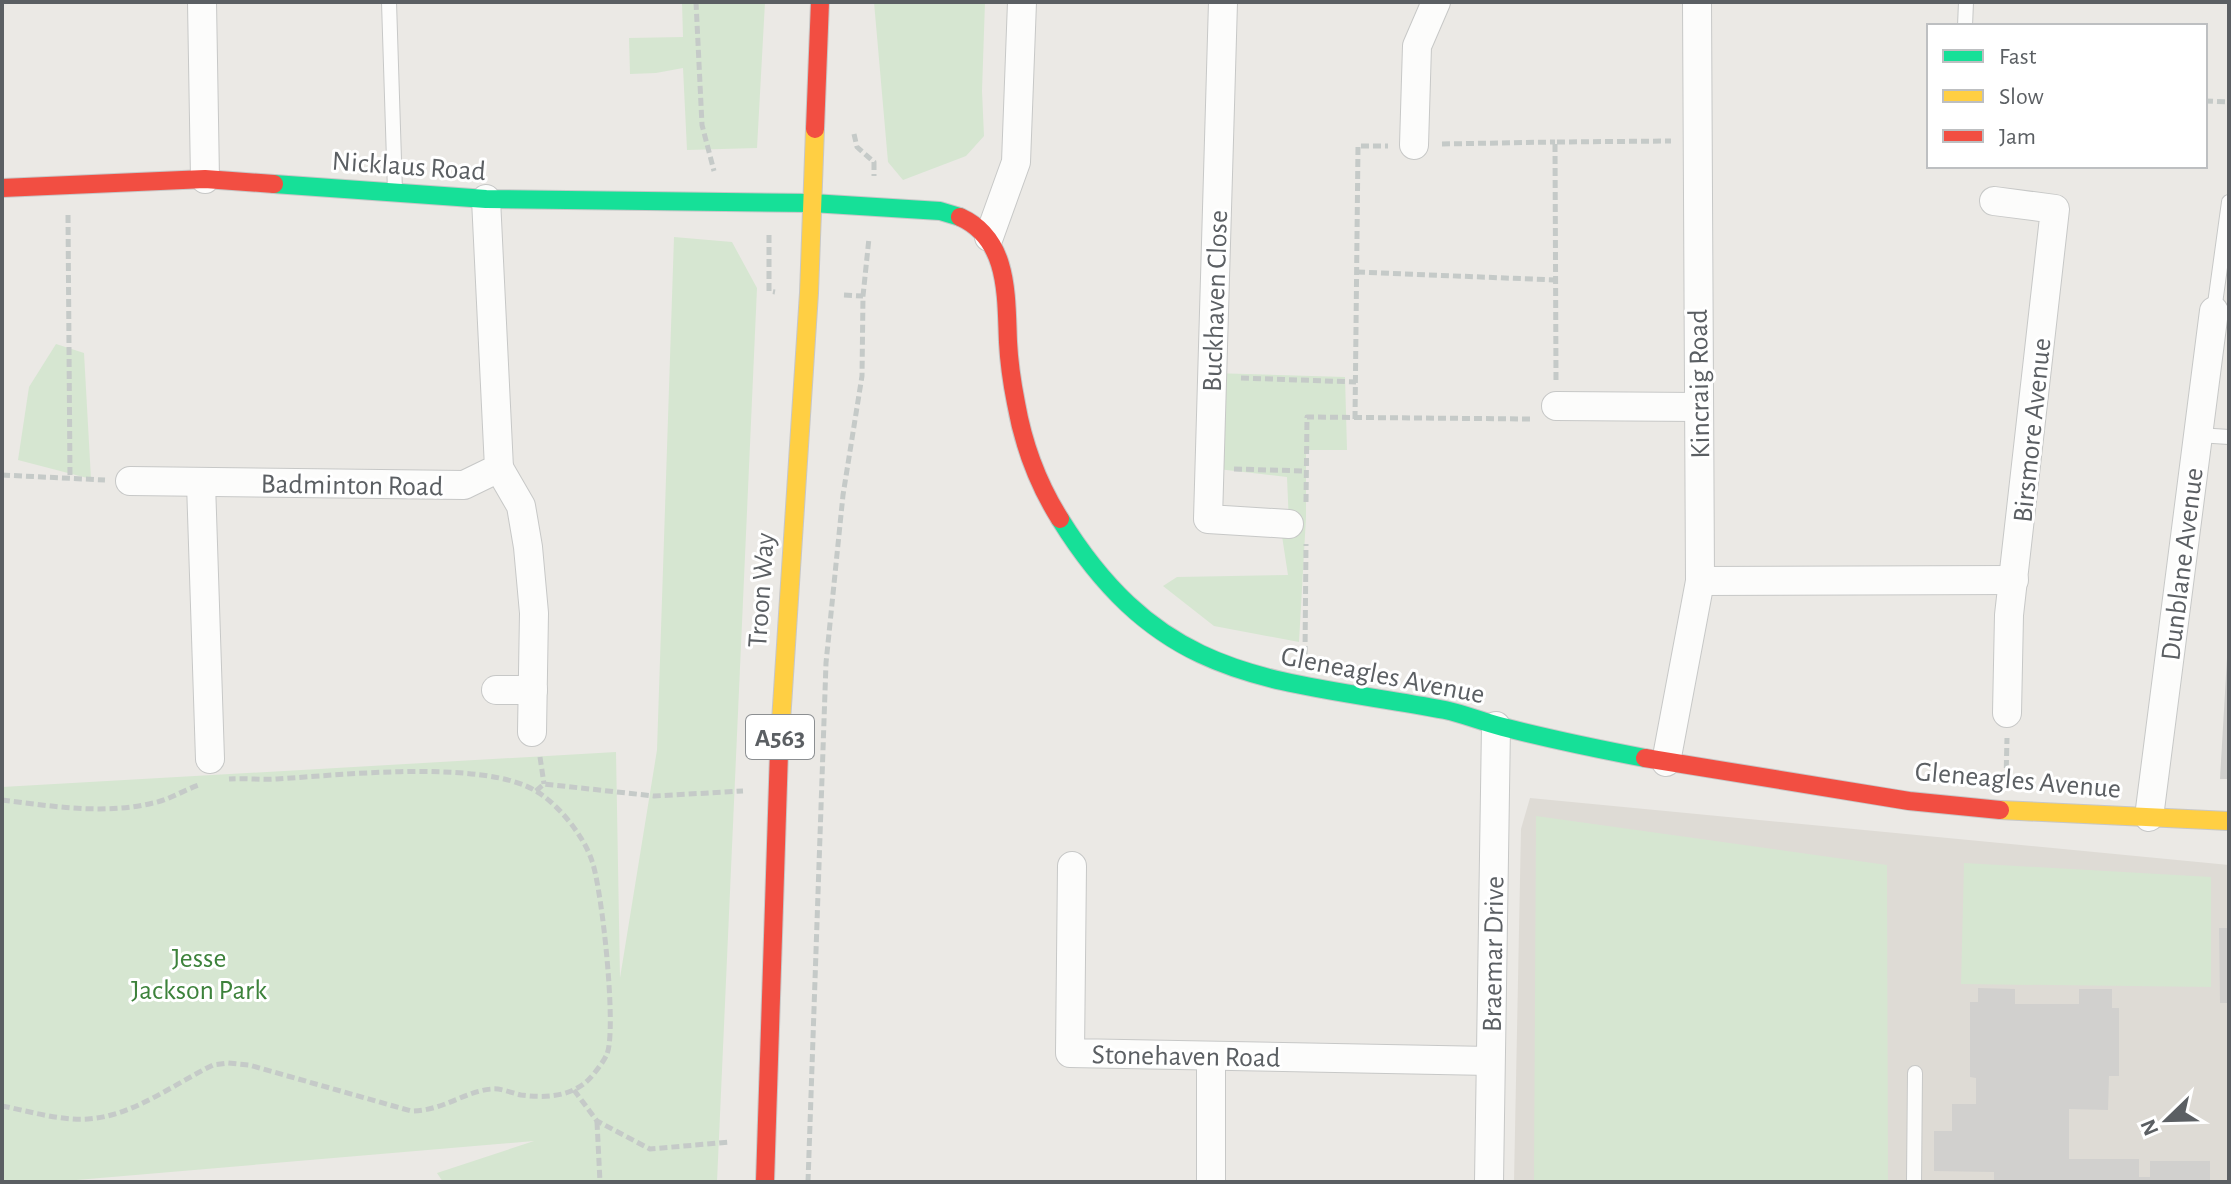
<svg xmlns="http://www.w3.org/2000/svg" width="2231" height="1184" font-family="'Alegreya Sans',sans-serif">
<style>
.education{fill:#dedbd5}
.green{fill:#d6e6d1}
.building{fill:#d1d0ce}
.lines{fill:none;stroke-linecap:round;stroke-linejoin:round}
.lane-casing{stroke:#c7c8c7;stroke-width:16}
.street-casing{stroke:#c7c8c7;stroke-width:30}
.fast-casing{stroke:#c7c7c7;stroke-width:20}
.slow-casing{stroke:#c7c7c7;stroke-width:20}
.jam-casing{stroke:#c7c7c7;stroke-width:20}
.path{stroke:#c5cac8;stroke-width:5;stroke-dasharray:8 4;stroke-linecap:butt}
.lane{stroke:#fcfcfb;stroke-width:14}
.street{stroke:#fcfcfb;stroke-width:28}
.fast{stroke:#16e098;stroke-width:18}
.slow{stroke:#ffcf43;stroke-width:18}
.jam{stroke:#f24e42;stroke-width:18}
.labels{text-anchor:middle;stroke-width:6;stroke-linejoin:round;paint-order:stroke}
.shield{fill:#fff;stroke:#8c8f92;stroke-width:2}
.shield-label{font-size:26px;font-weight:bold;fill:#5b5f63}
.street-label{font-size:28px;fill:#5b5f63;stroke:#fff}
.park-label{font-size:28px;fill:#3d823b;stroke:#fff}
</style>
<rect width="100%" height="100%" fill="#ebe9e5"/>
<path class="education" d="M1530,798L2229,865V1182H1514L1521,829Z"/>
<g class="green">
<path d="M682,2H765L757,148L687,150L683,68L656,73L630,74L629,38L683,37Z"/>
<path d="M874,2H985L982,91L984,136L966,156L903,180L888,162Z"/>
<path d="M674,237L732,242L757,288L717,1182H443L437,1173L534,1141L53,1182H2V787L616,752L620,978L657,750Z"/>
<path d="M56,344L84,353L91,479L18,460L29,387Z"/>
<path d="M1212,373L1345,377L1347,450H1306V517L1299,642L1214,626L1163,586L1177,577L1288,575L1282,536L1303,519L1289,524L1287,477L1209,468Z"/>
<path d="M1536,816L1887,865L1888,1182H1534Z"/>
<path d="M1964,863L2211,877V987L1961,984Z"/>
</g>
<g class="building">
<path d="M2227,658H2229V779H2220Z"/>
<path d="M2219,928H2229V1003H2220Z"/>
<path d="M1978,988L2015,989V1004H2079V989H2112V1008H2119V1076H2109L2108,1110L2069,1109V1159H2139V1177H2150V1161H2210V1182H1994V1172L1934,1171V1131H1952V1104H1976V1078L1970,1077V1002H1978Z"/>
</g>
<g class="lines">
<g class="lane-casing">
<g id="lane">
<path d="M389,2L395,192"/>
<path d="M1965,26L1966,2"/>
<path d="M2214,311L2229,202"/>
<path d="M2198,435L2229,437"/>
<path d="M1914,1182L1915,1073"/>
</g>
</g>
<g class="street-casing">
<g id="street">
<path d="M202,2L205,179"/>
<path d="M1223,2L1208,519L1289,524"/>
<path d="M1414,145L1417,46L1436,2"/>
<path d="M1994,201L2055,209L2009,615L2007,713"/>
<path d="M989,237L1016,162L1022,2"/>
<path d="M1556,406L1698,407"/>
<path d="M499,468L521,506L528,547L534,613L532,732"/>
<path d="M130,481L464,485L499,468L486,199"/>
<path d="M201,483L210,759"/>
<path d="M1700,581L2014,580"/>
<path d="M496,690H533"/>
<path d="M1666,762L1700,581L1697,2"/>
<path d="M2149,817L2214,311"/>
<path d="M1072,866L1070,1053L1490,1061"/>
<path d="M1211,1056V1182"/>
<path d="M1489,1182L1496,726"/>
</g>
</g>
<g class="fast-casing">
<g id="fast">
<path d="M274,184L486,199L812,203L940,211L960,217"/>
<path d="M1060,519C1163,685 1272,678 1445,710C1464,714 1483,722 1503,727C1550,739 1598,749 1645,758"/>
</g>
</g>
<g class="slow-casing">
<g id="slow">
<path d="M779,752L809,293L815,129"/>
<path d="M2000,810L2229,821"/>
</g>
</g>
<g class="jam-casing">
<g id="jam">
<path d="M815,129L820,2"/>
<path d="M2,188L205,179L274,184"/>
<path d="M960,217C1009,239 1006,295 1008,342C1009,362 1012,383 1016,403C1023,443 1038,484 1060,519"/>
<path d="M1645,758L1909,801L2000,810"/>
<path d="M765,1182L779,752"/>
</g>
</g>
<g class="path">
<path d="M696,2L702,125L714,171"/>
<path d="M2205,101L2229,102"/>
<path d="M854,134L857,147L874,162V176"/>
<path d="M1442,144L1555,142"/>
<path d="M68,215L70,478"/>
<path d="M769,235V291L775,292"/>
<path d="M1357,272L1555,280"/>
<path d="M844,295L863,296"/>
<path d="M1241,378L1356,382"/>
<path d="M1556,380L1555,142L1671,141"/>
<path d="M1355,419L1358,146H1388"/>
<path d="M1234,469L1306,471"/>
<path d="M2,475L105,480"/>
<path d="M1306,502L1307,417L1532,419"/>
<path d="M1305,654L1306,544"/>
<path d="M540,757L544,784"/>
<path d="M2006,780L2007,738"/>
<path d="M536,791L544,784L654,796L743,791"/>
<path d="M2,800C51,806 104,815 153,803C169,800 184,790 199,785"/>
<path d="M574,1090L597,1121L650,1149L730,1142"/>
<path d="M2,1106C29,1111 60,1121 88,1119C133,1116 174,1084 213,1065L228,1063L249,1065L411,1111C443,1111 465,1091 492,1089C501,1088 512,1093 521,1095C544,1098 567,1097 585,1083C592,1077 603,1063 607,1054C617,1029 602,889 592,861C584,836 558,804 536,791C483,759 341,775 277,779C261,780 245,778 229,779"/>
<path d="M597,1122L600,1182"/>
<path d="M808,1182L826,663L843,495L862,376L863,296L869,238"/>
</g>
<use href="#lane" class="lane"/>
<use href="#street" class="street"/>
<use href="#fast" class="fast"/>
<use href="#slow" class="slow"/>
<use href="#jam" class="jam"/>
</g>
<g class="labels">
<rect class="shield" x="746" y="715" width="68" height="44" rx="6"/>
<g class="shield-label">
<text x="780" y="746">A563</text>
</g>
<g class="street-label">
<text transform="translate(409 165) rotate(4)" y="10">Nicklaus Road</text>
<text transform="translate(1214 301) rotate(-88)" y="10">Buckhaven Close</text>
<text transform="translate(1698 384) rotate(-91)" y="10">Kincraig Road</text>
<text transform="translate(2031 430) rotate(-84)" y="10">Birsmore Avenue</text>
<text transform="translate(352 484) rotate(1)" y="10">Badminton Road</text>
<text transform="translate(2181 564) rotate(-83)" y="10">Dunblane Avenue</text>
<text transform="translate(760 590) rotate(-86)" y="10">Troon Way</text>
<text transform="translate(1383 674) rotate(11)" y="10">Gleneagles Avenue</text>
<text transform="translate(2018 779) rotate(5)" y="10">Gleneagles Avenue</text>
<text transform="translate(1492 954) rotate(-89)" y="10">Braemar Drive</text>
<text transform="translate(1186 1055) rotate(1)" y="10">Stonehaven Road</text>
</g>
<g class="park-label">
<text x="199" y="967">Jesse<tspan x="199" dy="32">Jackson Park</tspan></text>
</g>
</g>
<rect width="2231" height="1184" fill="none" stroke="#5b5f63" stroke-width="8"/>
<rect x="1927" y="24" width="280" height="144" fill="#ffffff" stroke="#bdbfc1" stroke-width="2"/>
<rect x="1943" y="50" width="40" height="12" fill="#16e098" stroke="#bdbfc1" stroke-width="2"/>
<text x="1999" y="64" font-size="24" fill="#5b5f63">Fast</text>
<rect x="1943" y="90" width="40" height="12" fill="#ffcf43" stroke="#bdbfc1" stroke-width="2"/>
<text x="1999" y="104" font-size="24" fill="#5b5f63">Slow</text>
<rect x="1943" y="130" width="40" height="12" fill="#f24e42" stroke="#bdbfc1" stroke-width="2"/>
<text x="1999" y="144" font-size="24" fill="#5b5f63">Jam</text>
<g transform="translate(2167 1120) rotate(247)" stroke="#ffffff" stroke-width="6" paint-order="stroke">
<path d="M0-6L14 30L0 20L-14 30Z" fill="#5b5f63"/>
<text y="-12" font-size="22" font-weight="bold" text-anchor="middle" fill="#5b5f63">N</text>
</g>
</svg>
